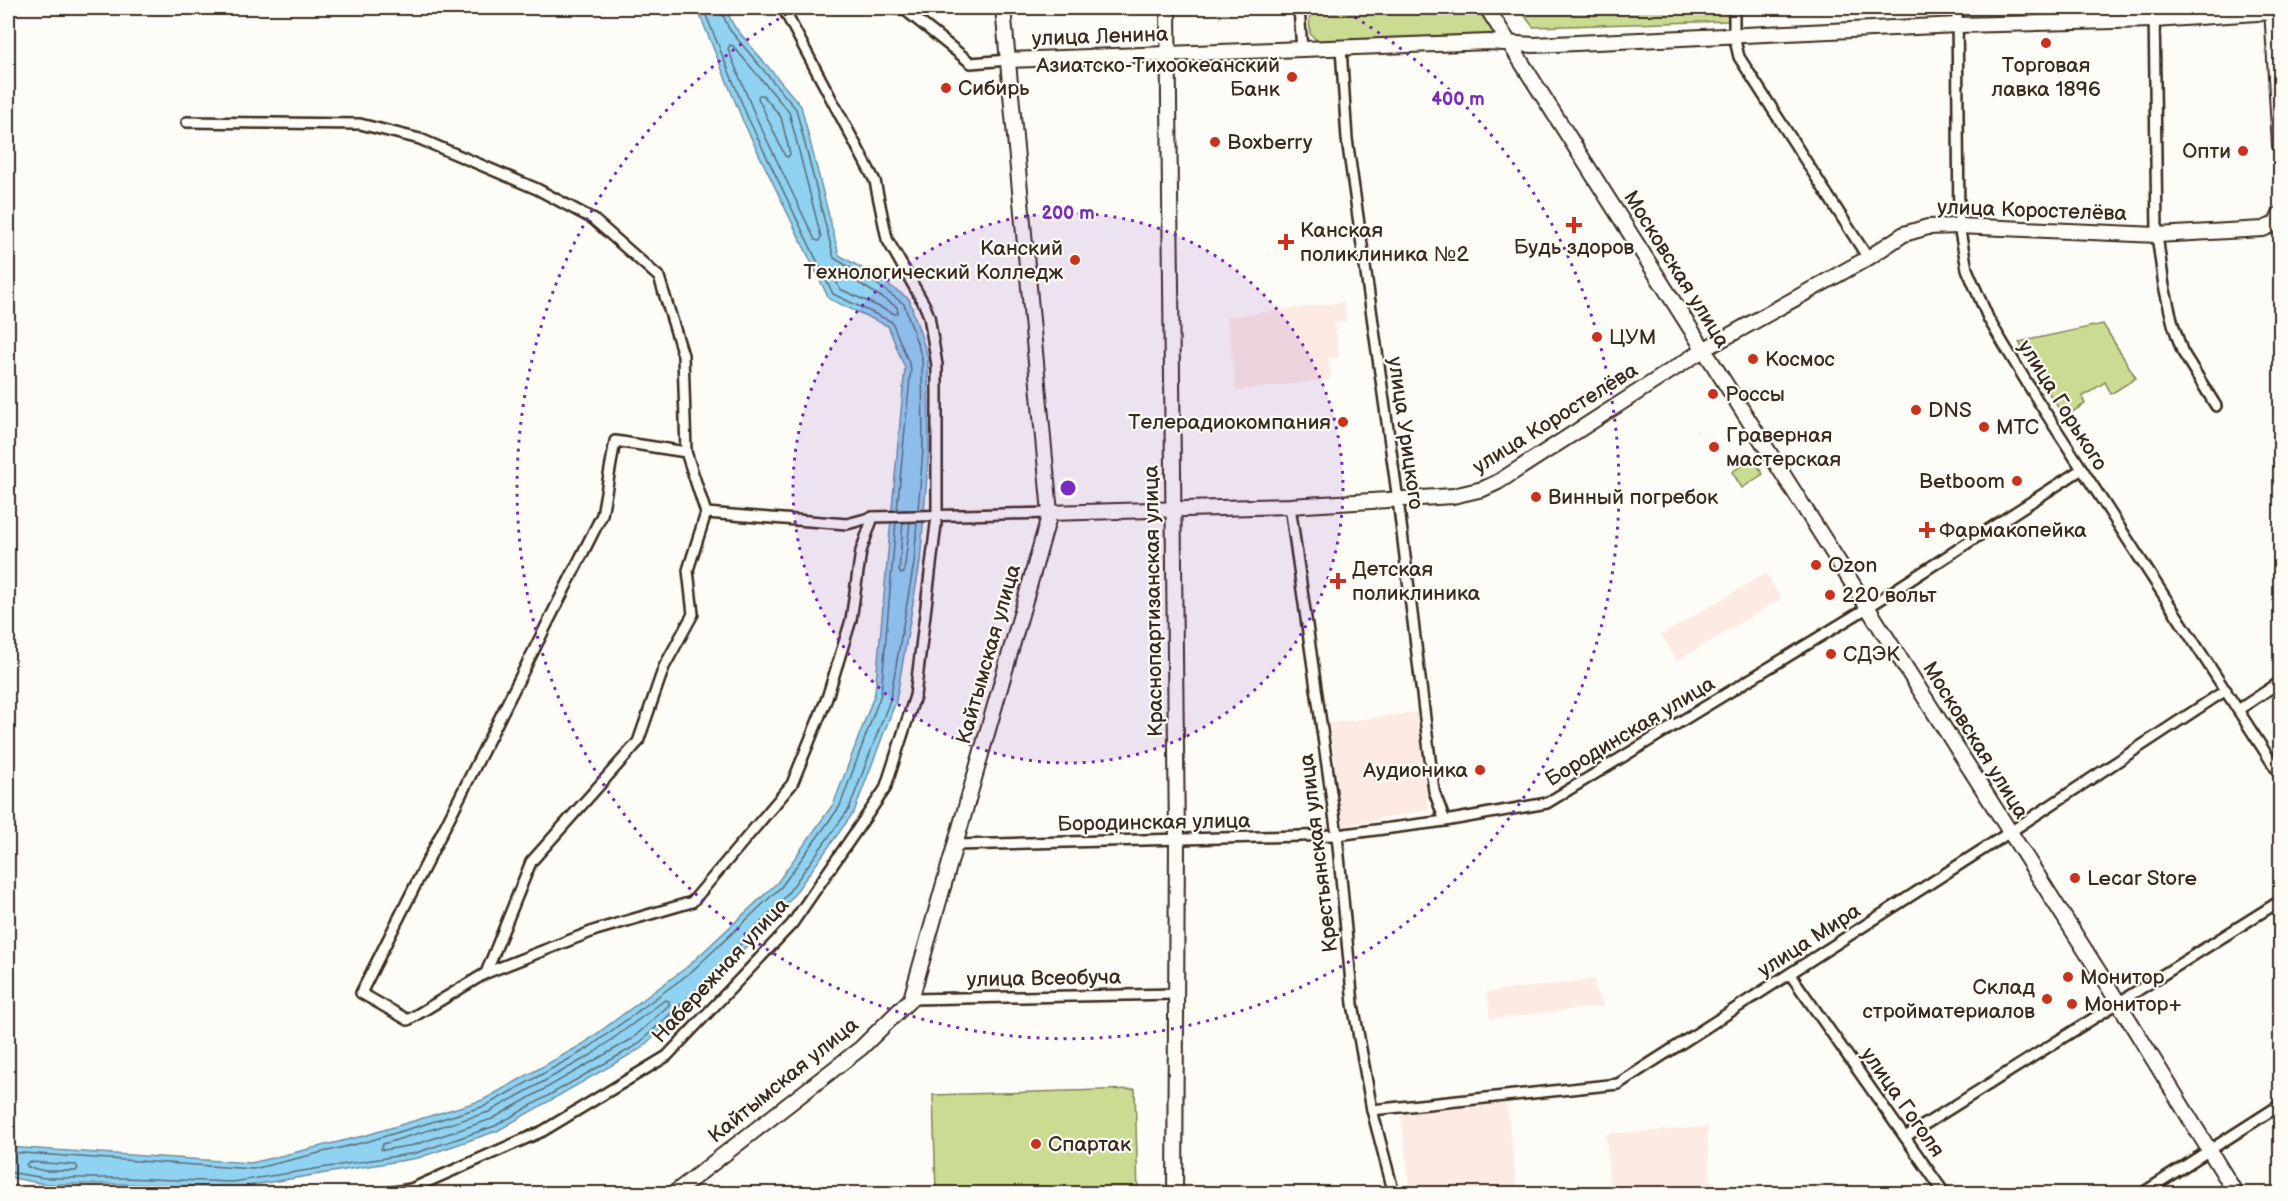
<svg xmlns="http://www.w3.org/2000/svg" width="2288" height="1201" font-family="'Balsamiq Sans',sans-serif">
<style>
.built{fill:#fdebe3}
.green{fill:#cadc91;stroke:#828358;stroke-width:1.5}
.water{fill:#90d2f2;stroke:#6e8f9d;stroke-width:1.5}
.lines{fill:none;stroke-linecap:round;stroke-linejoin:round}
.shore{stroke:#5d6d73;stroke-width:1.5}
.street-casing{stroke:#3b2a1e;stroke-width:14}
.secondary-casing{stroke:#3b2a1e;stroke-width:18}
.street{stroke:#fdfcf7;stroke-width:9}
.secondary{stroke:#fdfcf7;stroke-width:14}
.ring{fill:none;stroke:#7b2cbf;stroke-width:3;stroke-dasharray:3 6}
.poi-dot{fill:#c8321e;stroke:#fdfcf7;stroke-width:2}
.labels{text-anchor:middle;stroke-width:4.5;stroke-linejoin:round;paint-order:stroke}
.street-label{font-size:21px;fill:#3b2a1e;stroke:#fdfcf7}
.poi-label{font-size:21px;fill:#3b2a1e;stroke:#fdfcf7;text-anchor:start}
.centre{fill:#7b2cbf;stroke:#fdfcf7;stroke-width:3}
.ring-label{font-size:18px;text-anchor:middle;font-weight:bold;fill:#7b2cbf;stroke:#fdfcf7;stroke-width:4.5;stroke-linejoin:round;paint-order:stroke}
</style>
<rect width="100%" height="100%" fill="#fdfcf7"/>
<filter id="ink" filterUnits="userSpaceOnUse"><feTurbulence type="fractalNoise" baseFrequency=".0167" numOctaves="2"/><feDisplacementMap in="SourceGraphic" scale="12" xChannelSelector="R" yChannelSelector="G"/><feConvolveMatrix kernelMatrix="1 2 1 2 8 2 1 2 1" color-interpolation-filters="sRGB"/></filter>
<g filter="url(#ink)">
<g class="built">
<path d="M1344,302L1346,321L1335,323L1339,357L1328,359L1331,379L1236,391L1227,317Z"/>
<path d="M1766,573L1781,599L1677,661L1661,635Z"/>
<path d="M1417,712L1428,810L1343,826L1330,723Z"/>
<path d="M1595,979V990L1605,1006L1490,1019L1487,992Z"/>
<path d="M1507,1103L1517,1193H1410L1401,1115Z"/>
<path d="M1707,1127L1712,1193H1610L1606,1134Z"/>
</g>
<g class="green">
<path d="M1309,8H1476L1495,33L1490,39L1320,43L1310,34Z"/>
<path d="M1519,8H1729V21L1533,27Z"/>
<path d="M2103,324L2136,378L2111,394L2105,382L2082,397L2085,404L2064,417L2028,360L2019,342Z"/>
<path d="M1753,458L1763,474L1742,488L1732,472Z"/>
<path d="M1135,1089L1138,1193H936L933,1095Z"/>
</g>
<path class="water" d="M697,8H725L734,26L801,106L839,255L877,277L909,299L928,357L929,450L920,563L896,701L854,812L790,900L708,987L640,1049L497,1131L418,1158L234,1188L122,1184H44L8,1177V1147L251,1163L367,1135L483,1100L583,1044L687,967L777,883L834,803L875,693L905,368L888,326L829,299L743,121Z"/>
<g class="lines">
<g class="shore">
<path d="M703,8L748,118L833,294L892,322L911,368L897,510"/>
<path d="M720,8L729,29L796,109L834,258L874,282L904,304L922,358L923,450L918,510"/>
<path d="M730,45L733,46L789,112L821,237L819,241L815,240L755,115L728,49Z"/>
<path d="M759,95H763L781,117L790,154L788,157L785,156L758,98Z"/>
<path d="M832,269L835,268L897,307L898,313L895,314L840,289L831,272Z"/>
<path d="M903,522L899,571L901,574L904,573L910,522"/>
<path d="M665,1000L669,1001V1005L632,1039L492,1119L414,1145L384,1150L381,1149L383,1144L489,1112L591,1055Z"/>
<path d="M8,1152L253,1169L369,1141L485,1106L587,1049L691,972L781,887L840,806L881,694L896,522"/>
<path d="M29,1162L76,1165L78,1168L76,1171H45L28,1167L26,1164Z"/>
<path d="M8,1172L45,1178H122L233,1182L416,1153L495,1126L637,1045L704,983L785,897L849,809L890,700L914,563L917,522"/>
</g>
<g class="street-casing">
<g id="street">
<path d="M891,8L905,10L971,63L1008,60"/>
<path d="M1299,8L1302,50"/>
<path d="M1734,8V36L1739,57L1868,258"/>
<path d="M1957,8L1959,226L1967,269L1989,320L2038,401L2280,775"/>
<path d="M2154,8L2157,235L2164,286L2173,324L2182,351L2216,406"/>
<path d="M1341,48L1347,139L1398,500L1434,791L1445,821"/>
<path d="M187,122L360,124L420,139L537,189L593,219L659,277L683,355L686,452L706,513L688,570L693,614L664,667L638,742L531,862L486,973L408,1020L361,993L602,515L615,441L686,452"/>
<path d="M1290,506L1337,835L1353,1004L1372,1110L1394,1194"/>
<path d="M706,513L847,524L873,517L1050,513"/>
<path d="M2238,710L2280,682"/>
<path d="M956,845L1337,835L1445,821L1547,803L1867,608L2082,469"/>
<path d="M486,973L596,930L692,902L792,784L827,698L851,620L861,551L873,517"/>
<path d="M1790,974L1945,1194"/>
<path d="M911,999L1177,994"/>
<path d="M1372,1110L1618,1084L2010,832L2226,690"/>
<path d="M1905,1137L2280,901"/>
<path d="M381,1194L411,1189L543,1131L667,1056L792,924L885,789L915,696L937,516V365L929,316L924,304L887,239L875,181L783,8"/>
<path d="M2141,1194L2280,1105"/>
</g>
</g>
<g class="secondary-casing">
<g id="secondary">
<path d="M1168,8L1177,840L1175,1194"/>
<path d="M1487,8L2118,1002L2232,1187V1194"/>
<path d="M2272,8L2280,146"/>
<path d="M1008,60L1489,42L1534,45L1958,25L2154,20L2272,12"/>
<path d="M1050,513L1290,506L1453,496L1483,489L1498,482L1703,350L1868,258L1904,234L1928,227L1959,226L2157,235L2263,229L2275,224L2280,214"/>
<path d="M673,1194L861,1048L911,999L1050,513L1003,8"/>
</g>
</g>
<use href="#street" class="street"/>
<use href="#secondary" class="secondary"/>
</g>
</g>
<circle cx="1068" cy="488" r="275" fill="#7b2cbf" fill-opacity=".12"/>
<g class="ring">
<circle cx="1068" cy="488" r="275"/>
<path d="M1339 8A551 551 0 1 1 797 8"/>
</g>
<g class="poi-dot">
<circle cx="2046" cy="43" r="6"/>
<circle cx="1292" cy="77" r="6"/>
<circle cx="946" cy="88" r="6"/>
<circle cx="1215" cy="142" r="6"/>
<circle cx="2243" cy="151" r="6"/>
<path d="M1571 216h6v6h6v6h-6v6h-6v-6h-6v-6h6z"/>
<path d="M1283 233h6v6h6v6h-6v6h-6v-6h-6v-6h6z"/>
<circle cx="1075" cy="260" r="6"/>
<circle cx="1597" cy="337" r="6"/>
<circle cx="1753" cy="359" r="6"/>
<circle cx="1713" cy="394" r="6"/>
<circle cx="1916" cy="410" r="6"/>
<circle cx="1343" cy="422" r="6"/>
<circle cx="1984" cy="427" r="6"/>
<circle cx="1714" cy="447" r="6"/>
<circle cx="2017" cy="481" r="6"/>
<circle cx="1536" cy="497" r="6"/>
<path d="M1924 521h6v6h6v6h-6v6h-6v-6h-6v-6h6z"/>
<circle cx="1816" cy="565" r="6"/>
<path d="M1335 572h6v6h6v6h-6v6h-6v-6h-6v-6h6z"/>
<circle cx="1830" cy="595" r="6"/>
<circle cx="1831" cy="654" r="6"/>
<circle cx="1480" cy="770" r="6"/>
<circle cx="2075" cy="878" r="6"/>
<circle cx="2068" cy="977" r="6"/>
<circle cx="2047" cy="999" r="6"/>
<circle cx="2072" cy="1004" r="6"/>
<circle cx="1036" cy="1144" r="6"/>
</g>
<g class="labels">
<g class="street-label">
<text transform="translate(1100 36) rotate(-2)" y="7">улица Ленина</text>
<text transform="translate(2032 210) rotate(2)" y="7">улица Коростелёва</text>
<text transform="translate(1677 269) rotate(58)" y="7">Московская улица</text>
<text transform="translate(2063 405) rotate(58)" y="7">улица Горького</text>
<text transform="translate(1555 418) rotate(-32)" y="7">улица Коростелёва</text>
<text transform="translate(1406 433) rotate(82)" y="7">улица Урицкого</text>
<text transform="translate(1153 601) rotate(-91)" y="7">Краснопартизанская улица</text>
<text transform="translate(988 654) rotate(-74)" y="7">Кайтымская улица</text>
<text transform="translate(1630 731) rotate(-31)" y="7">Бородинская улица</text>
<text transform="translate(1976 740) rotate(58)" y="7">Московская улица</text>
<text transform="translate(1154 822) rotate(-1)" y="7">Бородинская улица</text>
<text transform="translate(1318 853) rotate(-97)" y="7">Крестьянская улица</text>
<text transform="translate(1809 940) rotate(-33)" y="7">улица Мира</text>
<text transform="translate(720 970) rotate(-47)" y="7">Набережная улица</text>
<text transform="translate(1044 978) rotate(-1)" y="7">улица Всеобуча</text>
<text transform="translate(783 1080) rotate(-39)" y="7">Кайтымская улица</text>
<text transform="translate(1903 1102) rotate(55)" y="7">улица Гоголя</text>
</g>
<g class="poi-label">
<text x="1280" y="72" text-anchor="end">Азиатско-Тихоокеанский<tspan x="1280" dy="24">Банк</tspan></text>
<text x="2046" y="72" text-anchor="middle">Торговая<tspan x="2046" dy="24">лавка 1896</tspan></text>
<text x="958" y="95">Сибирь</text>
<text x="1227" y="149">Boxberry</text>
<text x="2231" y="158" text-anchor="end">Опти</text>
<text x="1300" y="237">Канская<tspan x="1300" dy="24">поликлиника №2</tspan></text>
<text x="1574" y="254" text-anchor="middle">Будь здоров</text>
<text x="1063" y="255" text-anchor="end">Канский<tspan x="1063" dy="24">Технологический Колледж</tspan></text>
<text x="1609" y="344">ЦУМ</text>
<text x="1765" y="366">Космос</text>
<text x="1725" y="401">Россы</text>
<text x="1928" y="417">DNS</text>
<text x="1331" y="429" text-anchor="end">Телерадиокомпания</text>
<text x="1996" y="434">МТС</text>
<text x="1726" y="442">Граверная<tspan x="1726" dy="24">мастерская</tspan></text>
<text x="2005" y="488" text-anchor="end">Betboom</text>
<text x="1548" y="504">Винный погребок</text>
<text x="1939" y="537">Фармакопейка</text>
<text x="1828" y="572">Ozon</text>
<text x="1352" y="576">Детская<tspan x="1352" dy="24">поликлиника</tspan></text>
<text x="1842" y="602">220 вольт</text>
<text x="1843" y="661">СДЭК</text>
<text x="1468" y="777" text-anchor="end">Аудионика</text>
<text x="2087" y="885">Lecar Store</text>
<text x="2080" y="984">Монитор</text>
<text x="2035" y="994" text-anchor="end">Склад<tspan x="2035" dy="24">стройматериалов</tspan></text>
<text x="2084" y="1011">Монитор+</text>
<text x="1048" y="1151">Спартак</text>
</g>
</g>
<circle cx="1068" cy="488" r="9" class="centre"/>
<g class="ring-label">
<text x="1458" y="105">400 m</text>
<text x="1068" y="219">200 m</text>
</g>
<rect width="2288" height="1201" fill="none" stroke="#fdfcf7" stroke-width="30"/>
<rect x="15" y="15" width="2258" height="1171" fill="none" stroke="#3b2a1e" stroke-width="2" filter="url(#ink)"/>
</svg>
